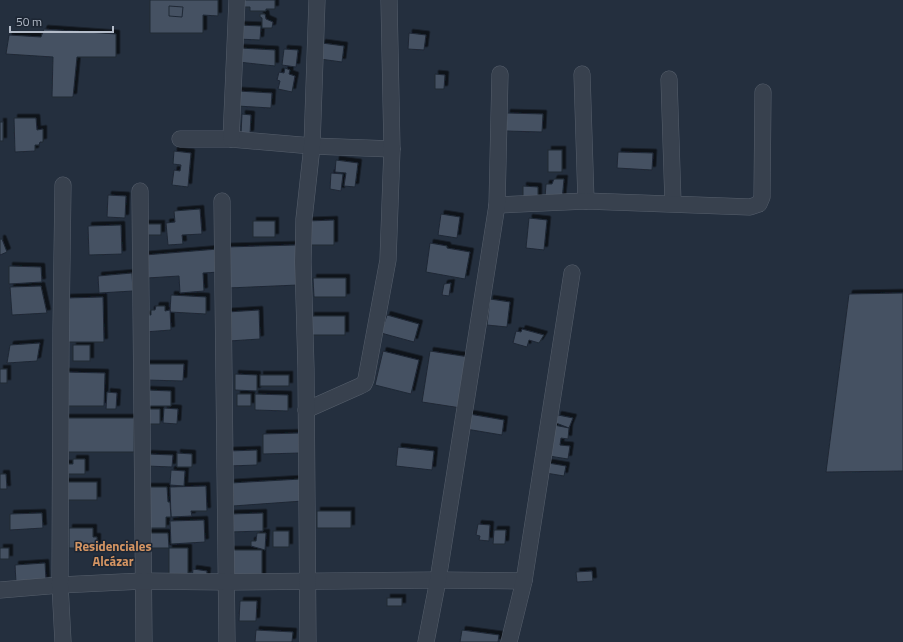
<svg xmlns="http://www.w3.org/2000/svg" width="903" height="642" font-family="'Titillium Web',sans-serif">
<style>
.building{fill:#455162;stroke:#1f2835;filter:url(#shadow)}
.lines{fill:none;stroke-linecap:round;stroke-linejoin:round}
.minor-casing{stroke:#565f6c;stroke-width:17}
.minor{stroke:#38414e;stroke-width:16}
.labels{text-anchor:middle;stroke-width:3;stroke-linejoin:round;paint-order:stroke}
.neighbourhood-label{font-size:13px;font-weight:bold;fill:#d59563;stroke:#1d2633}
</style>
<defs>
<filter id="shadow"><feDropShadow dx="3.5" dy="-3.5" stdDeviation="0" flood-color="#0009"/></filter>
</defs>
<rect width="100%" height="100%" fill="#242f3e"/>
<g class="building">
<path d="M150,0H218V16L203,15V33H150Z"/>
<path d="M240,0H275V9H266V11H250V7H240Z"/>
<path d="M169,6L183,7L182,17L169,16Z"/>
<path d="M260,14H265L266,19L273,22L272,28H262V18L260,17Z"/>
<path d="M238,25L261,26L260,40L237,39Z"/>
<path d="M44,29L116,34V57H77L73,97H52L53,57L6,54L9,35L41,37Z"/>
<path d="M409,33L426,35L424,50L408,49Z"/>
<path d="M322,43L344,46L342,62L320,59Z"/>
<path d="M240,48L275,50V66L238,62Z"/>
<path d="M284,49L298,50L296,67L282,65Z"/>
<path d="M285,68L290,70L289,74L295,76L292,92L278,89L280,81L277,80L279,72L284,73Z"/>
<path d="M435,74L445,75L444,89H435Z"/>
<path d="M238,91L272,93L271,108L237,106Z"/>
<path d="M507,113L543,114L542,132L506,131Z"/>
<path d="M242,114L251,115L250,134H241Z"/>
<path d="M14,118H36L37,130L43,129V142H40L39,145H35V151L15,152Z"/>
<rect x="0" y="122" width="3" height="19"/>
<rect x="548" y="150" width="14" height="22"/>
<path d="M174,151L191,153L188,187L172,185L174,170L180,171L181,165L173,164Z"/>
<path d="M618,152L653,153L652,170L617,168Z"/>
<path d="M336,160L358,163L355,187L344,186L346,173L335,172Z"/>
<path d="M331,173L343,174L341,191L330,189Z"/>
<path d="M554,179H564L562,200L545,198L546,184H552Z"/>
<path d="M523,186L538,187V202H523Z"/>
<path d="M108,195L126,196L125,218L107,217Z"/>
<path d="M200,209L202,234L182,235L183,244L168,245L166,223L175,222L174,211Z"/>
<path d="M441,214L460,217L457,238L438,235Z"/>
<path d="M529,218L547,220L544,250L526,248Z"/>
<path d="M334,220V245H309L308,221Z"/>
<rect x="253" y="221" width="22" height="16"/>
<rect x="143" y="224" width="18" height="11"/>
<path d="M121,225L122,254L89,255L88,226Z"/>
<path d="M0,239H2L7,252L0,255Z"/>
<path d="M430,243L447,246V248L470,252L465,279L426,272Z"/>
<path d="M296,245L298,285L228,288L226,247Z"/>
<path d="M218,249L220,272L203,273L204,291L180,293L179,276L147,278L145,255Z"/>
<path d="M9,266L41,267L42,282L9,284Z"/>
<path d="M132,273L133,291L99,293L98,276Z"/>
<path d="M313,278H346V297H314Z"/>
<path d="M451,283L449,296L442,295L444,284Z"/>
<path d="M41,286L47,313L12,315L10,287Z"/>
<path d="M903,293V471L826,472L849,294Z"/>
<path d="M171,295L206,297V314L170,312Z"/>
<path d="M103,297L104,342H68L67,298Z"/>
<path d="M490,299L510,302L507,327L487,325Z"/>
<path d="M156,306H165V311L170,310L171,330L144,332L142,315H151V310H155Z"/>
<path d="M259,310L260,339L229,341L227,312Z"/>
<path d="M387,315L419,324L414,342L381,333Z"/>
<rect x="311" y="316" width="34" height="19"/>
<path d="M522,329L544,335L539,343L529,340L527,347L513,343L516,331L521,332Z"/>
<path d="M40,343L37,361L7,363L10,345Z"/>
<rect x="73" y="345" width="17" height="16"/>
<path d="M383,351L419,360L411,394L375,385Z"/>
<path d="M430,351L469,357L461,408L422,402Z"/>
<path d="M146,364H184L183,381L146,380Z"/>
<rect x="0" y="369" width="7" height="14"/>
<path d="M64,372L105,373L104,406H63Z"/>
<path d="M235,374L257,375V391L235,390Z"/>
<rect x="260" y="375" width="29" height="11"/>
<path d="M147,390L171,391V406H147Z"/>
<path d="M107,392L117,393L116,409H106Z"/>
<rect x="237" y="394" width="14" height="12"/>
<path d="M255,394L288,395V411L255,410Z"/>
<path d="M164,408L178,409L177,424L163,423Z"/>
<path d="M144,409H160V424H145Z"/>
<path d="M469,414L504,420L502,435L466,429Z"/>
<path d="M558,415L573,418L569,428L556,423Z"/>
<rect x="64" y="418" width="70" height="34"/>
<path d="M554,425L569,428L568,439L561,438L560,445L570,446L568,459L549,456Z"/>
<path d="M300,433V453L263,454V434Z"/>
<path d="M398,447L434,451L432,470L396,466Z"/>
<path d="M257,450V465L229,466V451Z"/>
<path d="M177,453L192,454V467H177Z"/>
<path d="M148,454L173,455L172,467L147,466Z"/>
<path d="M73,459H85V474H65V464H73Z"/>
<path d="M548,463L566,466L564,476L546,473Z"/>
<path d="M171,470L185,471L184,486L170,485Z"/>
<path d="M0,474H6L7,489H0Z"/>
<path d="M301,479L303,501L233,506L231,483Z"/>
<rect x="64" y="482" width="33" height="18"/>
<path d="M206,486L207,511H191L192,516L171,517L170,487Z"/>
<path d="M143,487H167L168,502H170L171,517H166V528H143Z"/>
<rect x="317" y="511" width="34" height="17"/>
<path d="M42,513L43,528L10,530V514Z"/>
<path d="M263,513V531L231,532V514Z"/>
<path d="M204,520L205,542L171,544L170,521Z"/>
<path d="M478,524L490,525L489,541L479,540L480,536L476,535Z"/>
<path d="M69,528H93V537H97V548H69Z"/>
<path d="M494,530H506L505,544H493Z"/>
<rect x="273" y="531" width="16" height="16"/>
<path d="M143,533H168L169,548H144Z"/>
<path d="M257,533H266L265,550L251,546V541H256Z"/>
<rect x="0" y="548" width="9" height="11"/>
<path d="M169,548H188V575L169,576Z"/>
<path d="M229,550H262V581L229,580Z"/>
<path d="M45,563L46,580L16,582L15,565Z"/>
<path d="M193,569L207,571L206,582L192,580Z"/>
<path d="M592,571L593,581L577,582L576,572Z"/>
<rect x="387" y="598" width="15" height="8"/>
<path d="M240,601H257L256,621H239Z"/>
<path d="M256,630L293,632L292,642H255Z"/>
<path d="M462,630L499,635L498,642H460Z"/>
</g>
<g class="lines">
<g class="minor-casing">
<g id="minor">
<path d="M582,74L586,201"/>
<path d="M669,79L673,203"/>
<path d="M180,139H231L312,146L392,149"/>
<path d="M231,139L237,0"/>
<path d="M140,191L144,642"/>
<path d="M222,201L227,642"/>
<path d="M497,205L586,201L750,207L759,204L762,197L763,92"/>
<path d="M306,410L360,386L364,384L366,379L388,260L392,149L389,0"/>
<path d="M0,590L60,585L143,581L227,582L438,580L524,581"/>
<path d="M63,642L60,585L61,331L63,185"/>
<path d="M308,642L306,369L303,262L304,219L312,146L317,0"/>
<path d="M426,642L438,580L497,205L500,74"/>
<path d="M509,642L524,581L572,273"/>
</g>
</g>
<use href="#minor" class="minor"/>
</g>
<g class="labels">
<g class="neighbourhood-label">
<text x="113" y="551">Residenciales<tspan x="113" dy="15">Alcázar</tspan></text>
</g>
</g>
<path d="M10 26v6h103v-6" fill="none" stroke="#b4bcc9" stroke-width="2"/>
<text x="16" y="26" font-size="12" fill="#b4bcc9" stroke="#1d2633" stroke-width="3" paint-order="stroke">50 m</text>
</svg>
